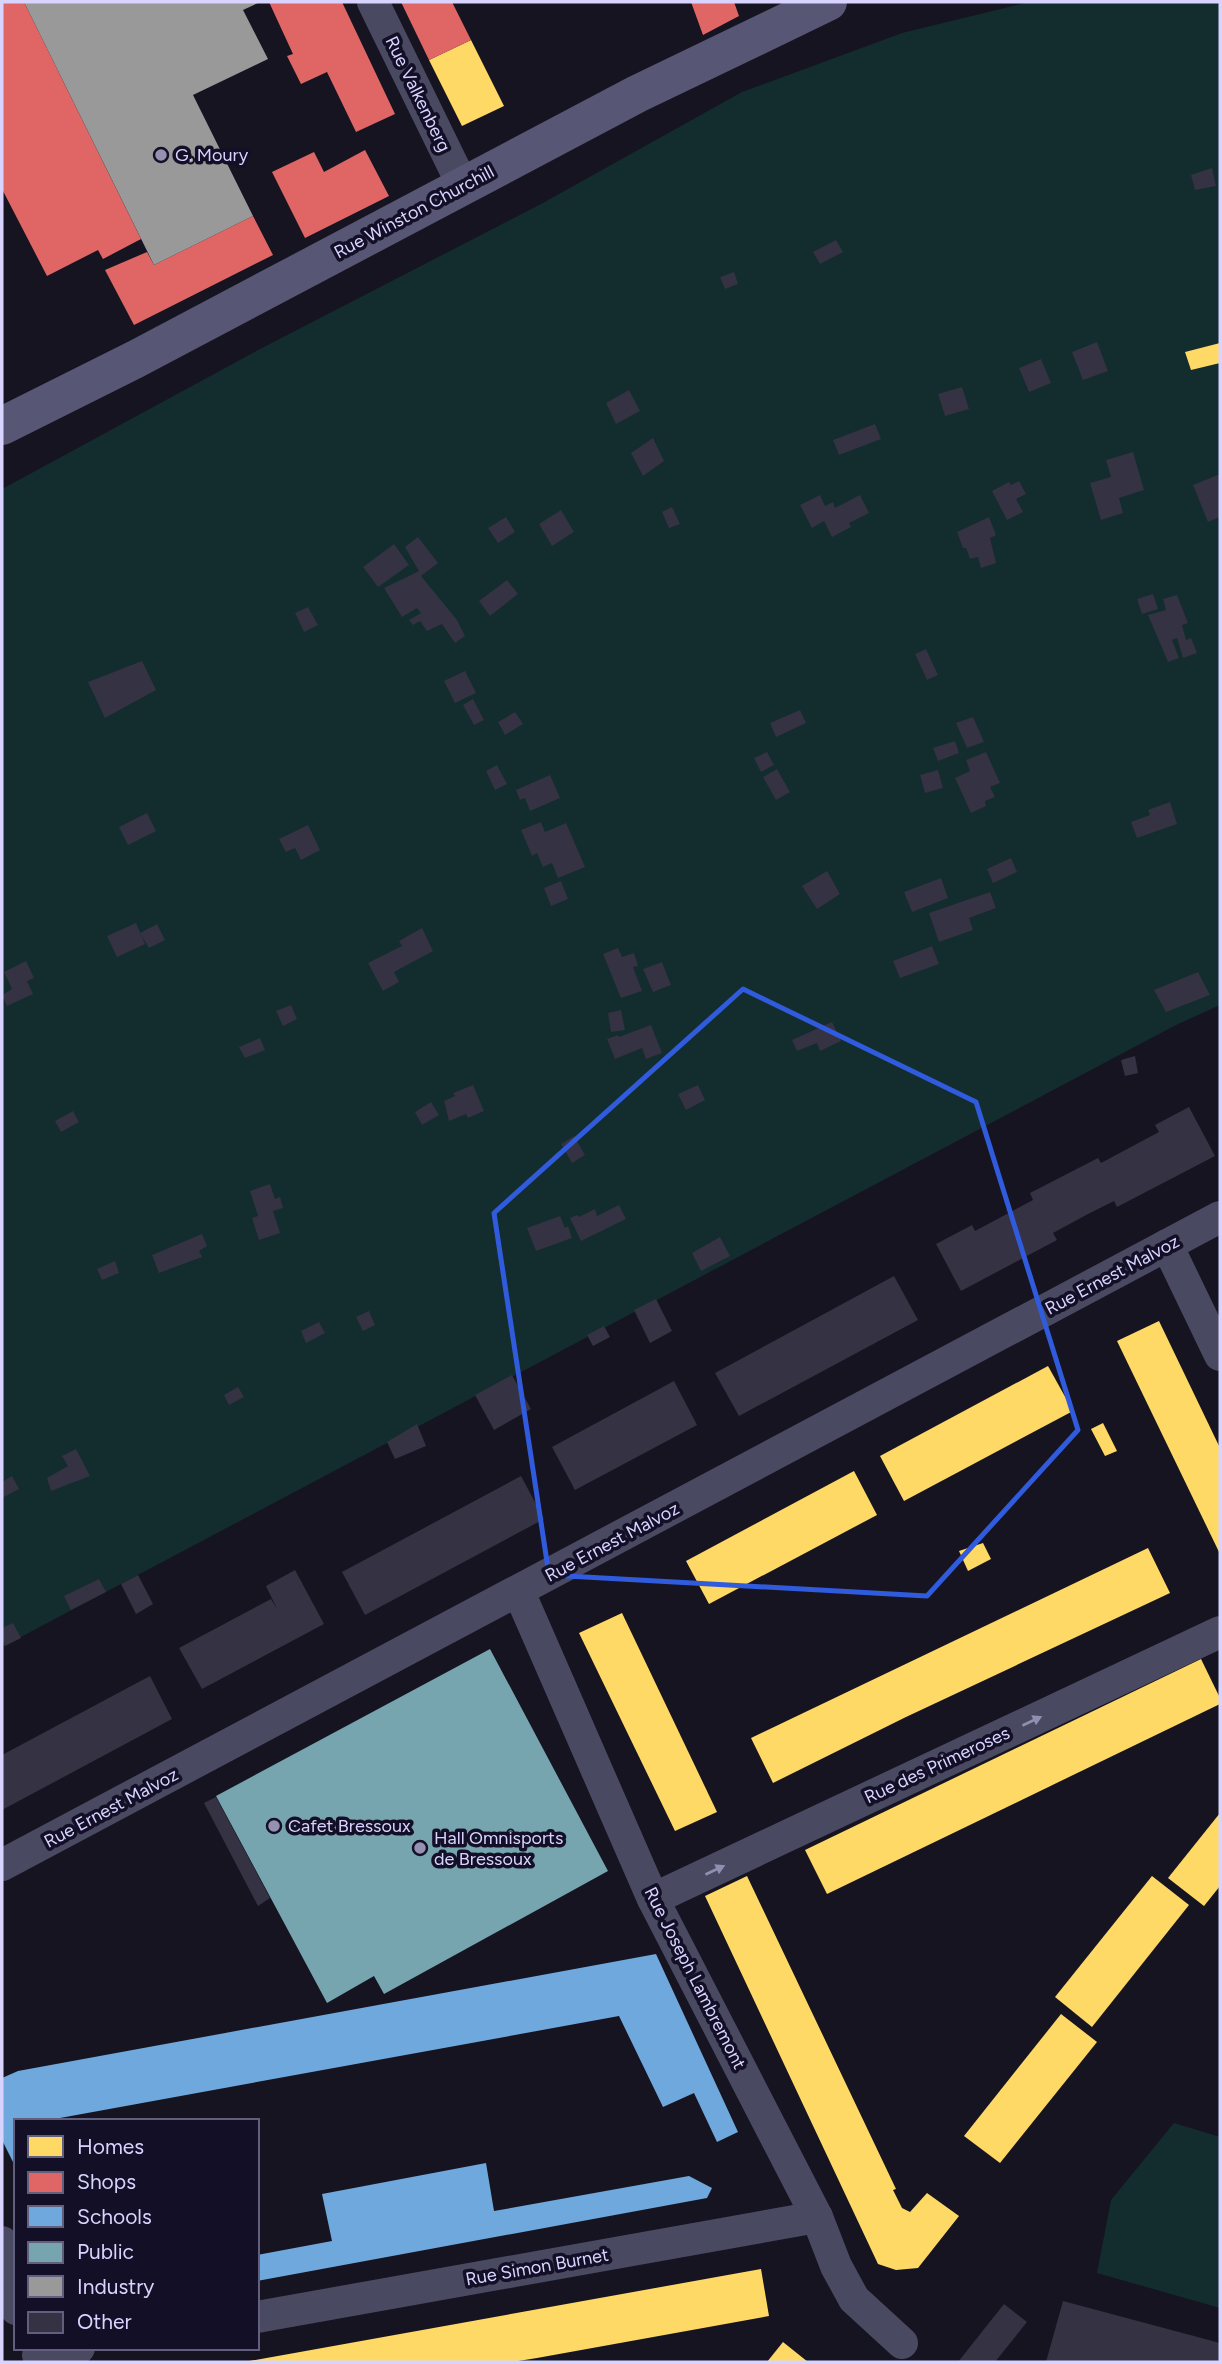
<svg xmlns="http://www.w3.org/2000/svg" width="1222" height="2364" font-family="Figtree,sans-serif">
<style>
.green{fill:#132c2d}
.homes{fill:#ffd966}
.shops{fill:#e06666}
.schools{fill:#6fa8dc}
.public{fill:#76a5af}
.industry{fill:#999}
.building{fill:#343243}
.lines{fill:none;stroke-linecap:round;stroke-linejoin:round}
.minor{stroke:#4a4962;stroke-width:32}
.secondary{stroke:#575674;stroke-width:38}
.oneway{fill:#928eb0}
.marked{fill:none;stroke:#305bdc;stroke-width:5;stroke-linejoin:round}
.poi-dot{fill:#9591b1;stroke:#130f26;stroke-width:2.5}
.labels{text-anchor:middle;stroke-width:7;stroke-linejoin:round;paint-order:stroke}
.street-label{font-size:18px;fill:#d9d4ff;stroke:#130f26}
.poi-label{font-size:18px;fill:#d9d4ff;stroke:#130f26;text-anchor:start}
</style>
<rect width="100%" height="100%" fill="#161421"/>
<g class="green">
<path d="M1029,2H1220V1005L1176,1025L2,1647V489L260,349L541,204L742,92L902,33Z"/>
<path d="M1174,2123L1220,2137V2308L1097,2273L1111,2200Z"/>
</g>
<g class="homes">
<path d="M471,40L504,106L462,126L429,60Z"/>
<path d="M1220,343V363L1191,370L1185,352Z"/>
<path d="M1159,1321L1220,1448V1554L1117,1341Z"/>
<path d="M1048,1366L1073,1411L904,1501L880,1456Z"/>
<path d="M1103,1423L1117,1451L1105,1456L1091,1429Z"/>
<path d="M854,1471L877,1515L709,1604L686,1561Z"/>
<path d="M983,1543L991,1559L968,1571L959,1551Z"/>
<path d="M1148,1548L1170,1593L906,1717L773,1783L751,1738Z"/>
<path d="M622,1613L717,1812L675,1831L579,1633Z"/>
<path d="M1201,1659L1220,1698V1704L827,1894L805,1850Z"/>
<path d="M1220,1813V1886L1204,1906L1168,1878Z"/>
<path d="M747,1876L896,2189L893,2190L902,2208L910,2212L927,2193L959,2216L918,2268L896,2270L878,2264L705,1896Z"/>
<path d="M1152,1876L1189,1905L1092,2027L1055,1997Z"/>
<path d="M1061,2014L1097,2042L1000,2163L964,2136Z"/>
<path d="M761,2269L769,2316L537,2358L512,2362H244Z"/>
<path d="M783,2342L808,2362H767Z"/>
</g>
<g class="shops">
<path d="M24,2L141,239L103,259L98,250L47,276L2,189V3Z"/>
<path d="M269,2H342L395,114L356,132L327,72L301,84L287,56L293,54Z"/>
<path d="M401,2H452L471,40L429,60Z"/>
<path d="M691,2H734L739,16L703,35Z"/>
<path d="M365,150L389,196L305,238L272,172L314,152L324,172Z"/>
<path d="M253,216L273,255L134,325L105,270L147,252L154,265Z"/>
</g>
<g class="schools">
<path d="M656,1954L738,2132L717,2142L694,2093L663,2107L619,2016L60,2118L58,2121H16V2168L2,2140V2078L18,2071Z"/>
<path d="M486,2163L494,2211L689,2176L712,2188L707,2198L257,2281V2255L332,2241L322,2194Z"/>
</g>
<path class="public" d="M490,1649L608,1871L384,1994L374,1976L327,2003L216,1796Z"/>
<path class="industry" d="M24,2H260L243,10L268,59L193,95L253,216L154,265Z"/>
<g class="building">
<path d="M1212,168L1216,186L1195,190L1191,175Z"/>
<path d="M836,240L843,252L820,264L813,252Z"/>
<path d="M734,272L738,284L725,289L720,277Z"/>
<path d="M1097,342L1108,371L1083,380L1072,352Z"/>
<path d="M1041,359L1051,383L1029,392L1019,368Z"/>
<path d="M962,387L969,409L945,416L938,394Z"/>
<path d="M629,390L640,411L616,424L606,403Z"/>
<path d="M875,424L881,439L839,455L833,440Z"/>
<path d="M653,438L664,461L643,476L631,453Z"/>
<path d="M1133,452L1144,490L1119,498L1123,513L1101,520L1090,483L1111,477L1106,460Z"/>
<path d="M1220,474V517L1208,522L1193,485Z"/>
<path d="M1019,481L1026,494L1016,499L1023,512L1007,520L992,491L1009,482L1011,485Z"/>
<path d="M820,495L825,506L833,502L835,508L860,495L869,513L849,523L851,527L832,537L824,521L812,528L800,505Z"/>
<path d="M672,507L680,524L669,528L662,512Z"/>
<path d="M561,510L574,532L552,546L539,524Z"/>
<path d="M506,517L515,532L498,543L488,528Z"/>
<path d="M989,517L996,535L990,538L996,563L981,568L978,557L970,559L966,548H963L957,532Z"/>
<path d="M418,537L438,563L421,576L457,620L465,636L455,643L442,624L427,631L420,621L413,625L409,620L421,613L417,608L402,617L384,588L419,571L405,547Z"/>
<path d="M394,544L409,565L378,587L363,567Z"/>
<path d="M507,580L518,594L490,616L479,601Z"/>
<path d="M1153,594L1158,609L1142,614L1137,599Z"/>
<path d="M1177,595L1188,623L1182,625L1186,640L1191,638L1197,653L1183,658L1177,638L1172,640L1179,658L1168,662L1148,615L1166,610L1163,599Z"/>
<path d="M308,607L318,625L304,632L295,613Z"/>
<path d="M926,649L938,675L927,680L915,654Z"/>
<path d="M142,661L156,690L105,718L88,682Z"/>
<path d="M465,671L476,693L455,703L444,681Z"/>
<path d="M473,699L484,720L474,725L463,705Z"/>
<path d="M800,710L806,723L776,737L770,723Z"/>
<path d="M515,712L523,724L505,735L498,722Z"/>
<path d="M973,717L984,742L967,748L956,723Z"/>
<path d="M955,741L959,753L938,761L933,748Z"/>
<path d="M767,752L774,765L761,772L754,758Z"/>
<path d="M986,752L1000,783L990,787L995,797L985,801L986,806L971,813L955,778L970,771L966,760Z"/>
<path d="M497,765L507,784L495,790L486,771Z"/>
<path d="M777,769L790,792L776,800L763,777Z"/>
<path d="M938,770L943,788L925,793L920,775Z"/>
<path d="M550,775L560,798L530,811L525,798L520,800L516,790Z"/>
<path d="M1170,802L1177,824L1137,838L1131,822L1150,815L1148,810Z"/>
<path d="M147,813L156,831L128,845L119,827Z"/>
<path d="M541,822L545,832L566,823L585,867L558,878L552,863L543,867L537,853L532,856L521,830Z"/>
<path d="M308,825L320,850L301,860L295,848L286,852L279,839Z"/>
<path d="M1011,858L1017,872L993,883L987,869Z"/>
<path d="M827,871L840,894L817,909L802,886Z"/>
<path d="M941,878L948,898L912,912L904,892Z"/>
<path d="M561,881L568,899L551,906L544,888Z"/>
<path d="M990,892L996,908L969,918L973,930L939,942L929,913Z"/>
<path d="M136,923L145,944L117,957L107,936Z"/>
<path d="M157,924L165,940L149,948L140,933Z"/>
<path d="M422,928L433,951L394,972L399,982L383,991L368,963L402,946L399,941Z"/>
<path d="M932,946L939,964L900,978L893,961Z"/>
<path d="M618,948L622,957L634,953L638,966L633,967L642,991L621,998L603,954Z"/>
<path d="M26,961L34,978L27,981L33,994L7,1006L2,995L12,989L4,972Z"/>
<path d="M662,962L671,985L653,992L643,969Z"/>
<path d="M1198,972L1210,995L1166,1012L1154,990Z"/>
<path d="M291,1005L297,1019L283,1026L276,1011Z"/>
<path d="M621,1010L625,1030L611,1032L608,1013Z"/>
<path d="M832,1022L841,1041L820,1051L817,1043L797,1051L792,1040Z"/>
<path d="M651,1025L662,1053L646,1059L642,1048L615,1059L607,1039L618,1035L619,1037Z"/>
<path d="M260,1038L265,1050L245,1058L239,1047Z"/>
<path d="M1135,1056L1138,1073L1125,1076L1121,1060Z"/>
<path d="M473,1085L484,1111L468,1118L466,1114L449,1121L444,1101L455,1096L453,1093Z"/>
<path d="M698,1085L705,1100L686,1110L678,1094Z"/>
<path d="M431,1102L439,1115L422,1125L415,1112Z"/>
<path d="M1189,1107L1215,1156L1117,1207L1114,1201L1088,1214L1053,1233L1057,1240L961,1291L936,1244L972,1225L975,1231L1033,1200L1030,1193L1098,1158L1101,1163L1159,1132L1155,1125Z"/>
<path d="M73,1111L79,1122L61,1132L55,1121Z"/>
<path d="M574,1136L585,1155L572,1163L561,1144Z"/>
<path d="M270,1184L275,1199L280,1197L283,1208L273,1211L280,1233L259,1240L252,1218L258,1216L250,1191Z"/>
<path d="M619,1205L626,1219L581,1241L570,1218L577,1215L579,1217L595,1209L597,1216Z"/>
<path d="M560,1216L565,1228L568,1226L572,1238L536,1251L527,1228Z"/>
<path d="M202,1234L207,1246L199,1251L202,1257L159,1273L152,1255Z"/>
<path d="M720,1237L730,1256L701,1271L692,1253Z"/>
<path d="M115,1261L119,1273L102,1280L97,1269Z"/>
<path d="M894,1276L918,1320L739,1416L715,1373Z"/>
<path d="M656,1299L672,1331L650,1343L634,1310Z"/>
<path d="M369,1311L375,1325L363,1331L356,1317Z"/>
<path d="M319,1322L325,1333L306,1343L301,1331Z"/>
<path d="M604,1326L610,1337L593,1346L587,1335Z"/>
<path d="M512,1375L531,1409L494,1430L475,1395Z"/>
<path d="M674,1381L697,1425L575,1490L552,1447Z"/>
<path d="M238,1387L244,1397L229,1405L224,1395Z"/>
<path d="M417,1424L426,1446L395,1459L387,1442Z"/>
<path d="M76,1449L90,1476L51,1491L47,1478L68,1466L62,1456Z"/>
<path d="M12,1476L19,1489L2,1498V1482Z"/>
<path d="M521,1476L544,1519L365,1615L342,1572Z"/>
<path d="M295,1570L324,1624L202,1689L179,1648L271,1599L277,1609L266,1586Z"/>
<path d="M138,1575L153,1604L136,1614L121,1584Z"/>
<path d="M99,1579L106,1592L71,1610L64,1596Z"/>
<path d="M13,1623L21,1638L5,1646L2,1639V1628Z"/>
<path d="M150,1676L172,1719L2,1810V1755Z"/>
<path d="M216,1797L270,1898L258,1906L204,1803Z"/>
<path d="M1063,2301L1220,2343V2362H1046Z"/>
<path d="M1004,2304L1027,2322L995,2362H958Z"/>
</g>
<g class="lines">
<g class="minor">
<path d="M373,2L463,186"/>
<path d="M1167,1245L1220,1355"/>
<path d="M519,1592L653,1899L817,2217L836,2266L854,2299L902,2343"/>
<path d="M2,1865L1220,1217"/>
<path d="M653,1899L1220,1632"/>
<path d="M2,2242L16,2309"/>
<path d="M257,2317L817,2217"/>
<path d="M38,2355L79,2348"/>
</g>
<path class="secondary" d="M2,426L136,359L637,94L828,2"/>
</g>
<defs><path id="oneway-solid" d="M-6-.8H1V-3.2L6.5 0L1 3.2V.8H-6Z" transform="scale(1.75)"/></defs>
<g class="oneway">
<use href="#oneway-solid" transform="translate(1032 1721) rotate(-25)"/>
<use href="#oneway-solid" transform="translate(715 1870) rotate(-25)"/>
</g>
<path class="marked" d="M743,989L976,1102L1078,1430L927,1596L549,1575L494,1213Z"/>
<g class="poi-dot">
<circle cx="161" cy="155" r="7"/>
<circle cx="274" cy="1826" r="7"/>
<circle cx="420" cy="1848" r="7"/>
</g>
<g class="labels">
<g class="street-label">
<text transform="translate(418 94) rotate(64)" y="6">Rue Valkenberg</text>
<text transform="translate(414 212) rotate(-28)" y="6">Rue Winston Churchill</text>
<text transform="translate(1112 1275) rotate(-28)" y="6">Rue Ernest Malvoz</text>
<text transform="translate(612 1542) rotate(-28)" y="6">Rue Ernest Malvoz</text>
<text transform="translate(937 1765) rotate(-25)" y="6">Rue des Primeroses</text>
<text transform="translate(111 1808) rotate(-28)" y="6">Rue Ernest Malvoz</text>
<text transform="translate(695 1978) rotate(63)" y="6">Rue Joseph Lambremont</text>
<text transform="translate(537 2267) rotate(-10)" y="6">Rue Simon Burnet</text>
</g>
<g class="poi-label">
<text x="175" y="161">G. Moury</text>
<text x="288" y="1832">Cafet Bressoux</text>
<text x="434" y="1844">Hall Omnisports<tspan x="434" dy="21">de Bressoux</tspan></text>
</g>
</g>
<rect width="1222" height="2364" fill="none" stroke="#d9d4ff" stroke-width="7"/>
<rect x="14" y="2119" width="245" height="231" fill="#130f26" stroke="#625e7d" stroke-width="2"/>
<rect x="28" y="2136" width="35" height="21" fill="#ffd966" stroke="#625e7d" stroke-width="2"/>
<text x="77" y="2154" font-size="21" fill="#d9d4ff">Homes</text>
<rect x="28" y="2172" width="35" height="21" fill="#e06666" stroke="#625e7d" stroke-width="2"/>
<text x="77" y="2189" font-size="21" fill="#d9d4ff">Shops</text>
<rect x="28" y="2206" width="35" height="21" fill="#6fa8dc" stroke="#625e7d" stroke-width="2"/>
<text x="77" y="2224" font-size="21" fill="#d9d4ff">Schools</text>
<rect x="28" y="2242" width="35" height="21" fill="#76a5af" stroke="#625e7d" stroke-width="2"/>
<text x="77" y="2259" font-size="21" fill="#d9d4ff">Public</text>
<rect x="28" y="2276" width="35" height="21" fill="#999999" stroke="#625e7d" stroke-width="2"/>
<text x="77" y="2294" font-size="21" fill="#d9d4ff">Industry</text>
<rect x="28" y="2312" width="35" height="21" fill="#343243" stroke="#625e7d" stroke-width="2"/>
<text x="77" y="2329" font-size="21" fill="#d9d4ff">Other</text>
</svg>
